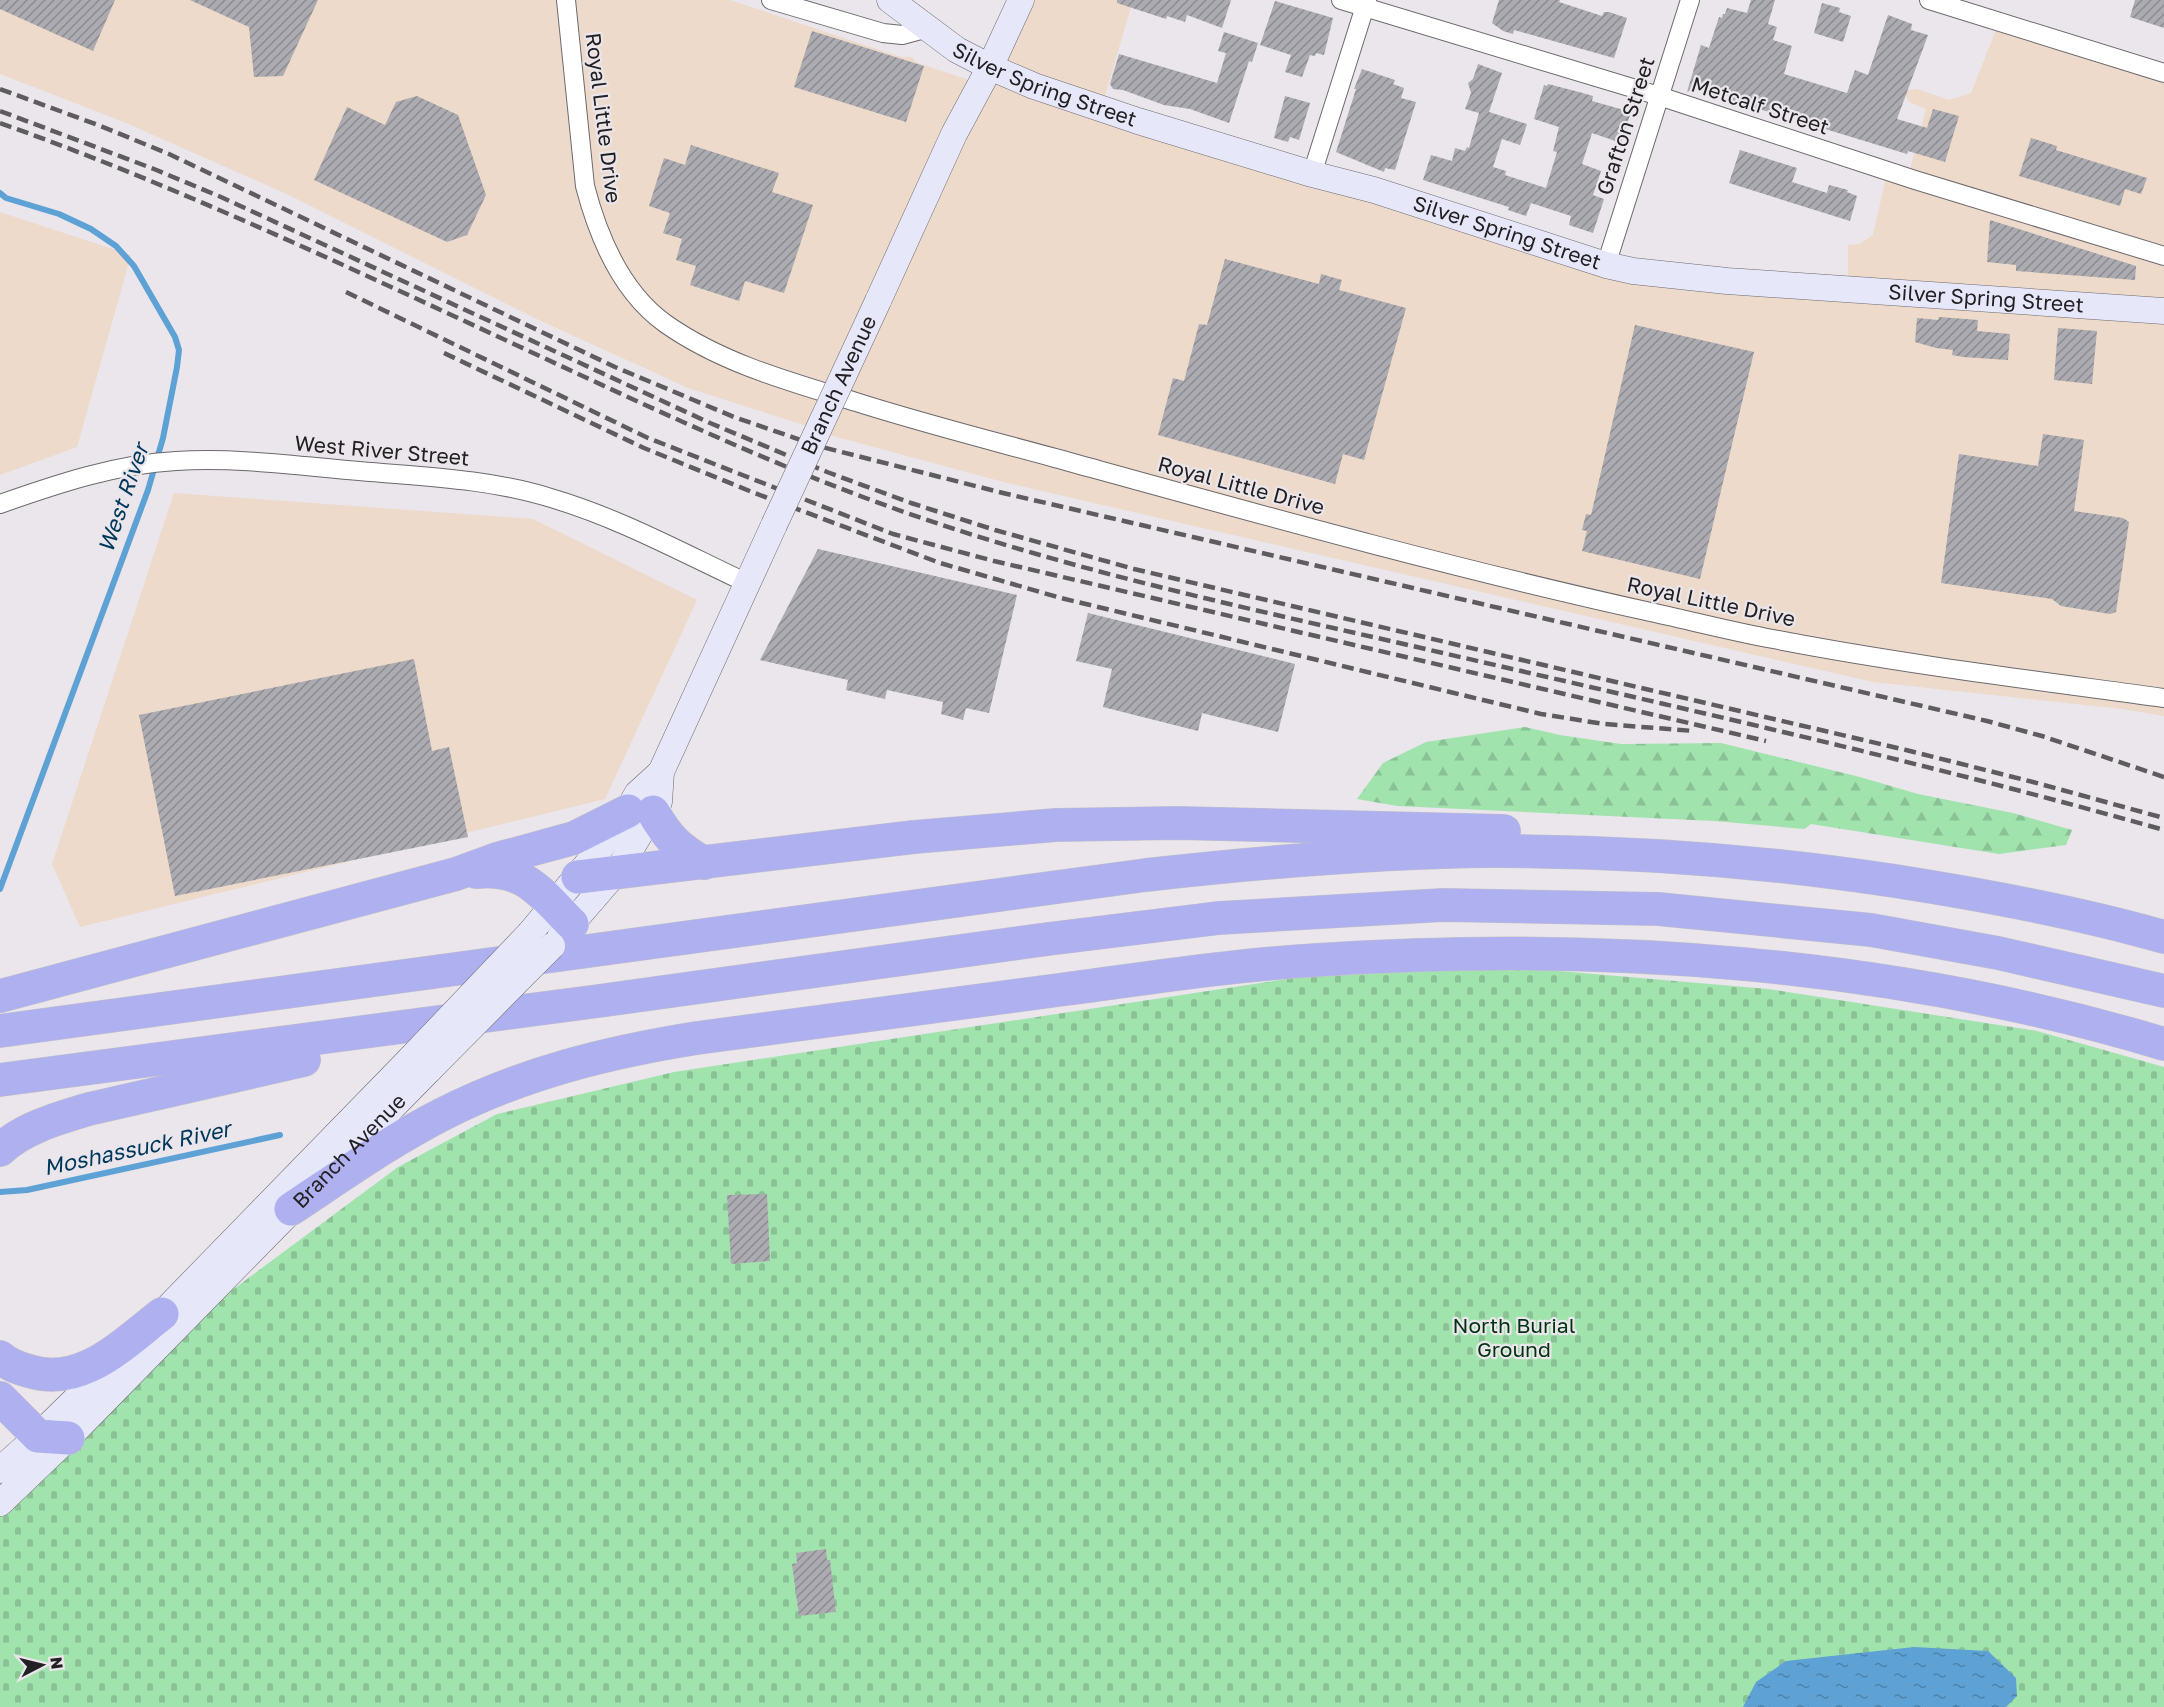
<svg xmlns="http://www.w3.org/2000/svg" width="2164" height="1707" font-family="'Golos Text',sans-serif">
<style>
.commercial{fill:#eddaca}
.forest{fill:url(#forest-firs)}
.cemetery{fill:url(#cemetery-stones)}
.water{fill:url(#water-ripples)}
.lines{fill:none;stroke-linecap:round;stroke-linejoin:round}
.stream{stroke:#5da1d5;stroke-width:6}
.building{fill:url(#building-hatch)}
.minor-casing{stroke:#6c696d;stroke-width:20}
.secondary-casing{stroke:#6c696d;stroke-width:27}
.motorway-casing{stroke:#c6c5c6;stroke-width:34}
.minor{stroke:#fff;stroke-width:18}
.secondary{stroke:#e7e7fa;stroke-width:26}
.motorway{stroke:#afb0ef;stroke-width:33}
.rail{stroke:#5f5c5f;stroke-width:4.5;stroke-dasharray:12 6;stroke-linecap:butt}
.secondary-bridge-casing{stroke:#6c696d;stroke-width:27;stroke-linecap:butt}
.secondary-bridge{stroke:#e7e7fa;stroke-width:26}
.labels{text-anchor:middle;stroke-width:4.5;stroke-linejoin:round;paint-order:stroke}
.street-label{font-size:21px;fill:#222022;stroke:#eae6eb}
.park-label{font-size:21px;fill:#003411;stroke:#eae6eb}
.water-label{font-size:22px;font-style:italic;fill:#00385b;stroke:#eae6eb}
</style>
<defs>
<pattern id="forest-firs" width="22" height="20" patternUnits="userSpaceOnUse" patternTransform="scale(1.5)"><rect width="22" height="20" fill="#a1e3ad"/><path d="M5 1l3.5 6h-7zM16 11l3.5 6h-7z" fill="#8ac295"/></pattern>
<pattern id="cemetery-stones" width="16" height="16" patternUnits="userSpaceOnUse" patternTransform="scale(1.5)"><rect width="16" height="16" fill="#a1e3ad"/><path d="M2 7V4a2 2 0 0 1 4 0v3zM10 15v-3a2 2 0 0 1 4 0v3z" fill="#8ac295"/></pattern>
<pattern id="water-ripples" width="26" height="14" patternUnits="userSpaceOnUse" patternTransform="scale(1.5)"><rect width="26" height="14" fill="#5da1d5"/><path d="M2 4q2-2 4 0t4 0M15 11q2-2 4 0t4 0" fill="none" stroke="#4c83ac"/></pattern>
<pattern id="building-hatch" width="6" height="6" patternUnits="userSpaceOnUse" patternTransform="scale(1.5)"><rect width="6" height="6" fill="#acabb1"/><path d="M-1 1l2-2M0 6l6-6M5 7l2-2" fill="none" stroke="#8c8b90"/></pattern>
</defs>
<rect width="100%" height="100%" fill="#eae6eb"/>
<g class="commercial">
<path d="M0,0H730L901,57H912L915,62L978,83L1017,0H1133L1102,106L1594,262L1848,289V245L1860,244L1873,235L1887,173L1908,177L1926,109L1909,102L1904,91L1917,89L1949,100L1971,93L1998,25L2164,77V716L2122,709L1873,682L1007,483L822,433L813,428L688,388L541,321L291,196L124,122L0,74Z"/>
<path d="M0,212L131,255L77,447L0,475Z"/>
<path d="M174,493L533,519L697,600L605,799L80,927L52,864Z"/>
</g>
<path class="forest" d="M1525,727L1560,735L1621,744L1721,743L1860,777L1918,794L2013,813L2072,830L2066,845L1999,854L1811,824L1804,829L1714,821L1397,806L1357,799L1383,763L1426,742Z"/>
<path class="cemetery" d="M1513,967L1768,989L2037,1031L2164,1067V1707H0V1512L204,1311L398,1167L497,1114L674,1072L1340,971Z"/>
<path class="water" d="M1914,1647L1988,1651L2016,1678L2017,1696L2006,1707H1743L1756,1682L1786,1661Z"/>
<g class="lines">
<g class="stream">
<path d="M0,193L6,198L59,214L91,229L116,246L134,266L175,337L179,350L177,367L163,438L148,490L0,889"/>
<path d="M0,1192L27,1190L280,1135"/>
</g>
</g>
<g class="building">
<path d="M0,0H115L93,51L0,9Z"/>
<path d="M190,0H318L283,76L254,77L249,27Z"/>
<path d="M1117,0H1231L1222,28L1187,15L1185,22L1167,16L1166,19L1117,3Z"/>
<path d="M1499,0H1560L1559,2L1602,16L1604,12H1609L1627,18L1614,58L1514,30L1513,34L1503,31L1492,23Z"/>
<path d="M1751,0H1775L1768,24L1777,27L1773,40L1792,46L1784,74L1847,93L1855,70L1868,75L1888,15L1912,24L1911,30L1928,35L1897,119L1927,128L1933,109L1959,116L1945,162L1908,151L1907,154L1822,128L1824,124L1777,110L1775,114L1731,100L1732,97L1699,87L1687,92L1701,45L1709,48L1719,17L1722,18L1723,14H1725L1727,8L1747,13Z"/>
<path d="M2135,0H2164V28L2130,17Z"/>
<path d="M1275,1L1333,18L1324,55L1316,53L1315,56L1310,55L1302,77L1285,72L1291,55L1260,45Z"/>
<path d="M1822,3L1840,8L1839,12L1851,16L1843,42L1814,33Z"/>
<path d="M812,31L924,66L906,122L794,87Z"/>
<path d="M1224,32L1258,43L1252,62L1249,61L1229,123L1190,109L1164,105L1123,90L1113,89L1110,84L1119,54L1217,83L1226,53L1218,51Z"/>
<path d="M1478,64L1502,73L1489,112L1527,124L1520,145L1502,139L1493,167L1506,171L1505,175L1546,188L1557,152L1553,151L1559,127L1534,119L1544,85L1547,86L1548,84L1579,92L1593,96L1592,101L1631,112L1621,143L1592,133L1582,164L1601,171L1593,195L1604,199L1593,233L1569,225L1571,216L1531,203L1526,216L1508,210L1509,207L1423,180L1431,155L1452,161L1455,148L1465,151L1467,147L1469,148L1479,113L1465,109L1471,93L1468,83L1473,79Z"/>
<path d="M1362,69L1395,80L1393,84L1404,88L1401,98L1416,102L1395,170L1385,168L1384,172L1336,152L1356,89H1354Z"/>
<path d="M417,96L458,115L486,195L467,235L447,242L314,180L347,107L385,125L396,102Z"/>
<path d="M1285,96L1310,103L1299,140L1290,137L1288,142L1274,138Z"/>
<path d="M2031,138L2057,146L2056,150L2147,178L2141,194L2125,189L2120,206L2019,176Z"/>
<path d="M691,145L779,173L772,192L813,205L784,293L745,281L739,301L690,285L696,266L676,260L682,239L663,233L670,213L649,206L664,158L685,165Z"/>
<path d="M1740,150L1797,168L1792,182L1827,193L1829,185L1848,190L1847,192L1857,196L1850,221L1729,183Z"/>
<path d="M1990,220L2136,266L2135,280L2016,271V265L1987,262Z"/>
<path d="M1225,259L1319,284L1321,274L1342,280L1339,290L1406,308L1364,460L1343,454L1335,484L1158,435L1173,378L1184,381L1199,324L1207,325Z"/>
<path d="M1939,317L1978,320L1977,331L2010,334L2008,360L1963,357L1952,355L1953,350L1936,348L1915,342L1917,318L1938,320Z"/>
<path d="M1635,325L1754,352L1700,579L1582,551L1587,531L1582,530L1586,514L1591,515Z"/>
<path d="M2058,328L2097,331L2092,384L2054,380Z"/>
<path d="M2043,434L2084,440L2074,511L2123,518L2129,522L2116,612L2110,614L2061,606L2052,599L1941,583L1959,454L2038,466Z"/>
<path d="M818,549L1017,595L989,713L966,708L963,720L941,714L943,702L887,690L885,699L846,690L848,680L760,660Z"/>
<path d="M1088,613L1295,664L1278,732L1202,713L1198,731L1103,707L1112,669L1076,661Z"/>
<path d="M414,659L432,751L449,747L468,837L175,896L139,715Z"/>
<path d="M767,1194L770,1261L731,1264L727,1195Z"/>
<path d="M826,1549L827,1560H830L836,1612L799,1616L792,1564L797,1563L796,1553Z"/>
</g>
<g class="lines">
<g class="minor-casing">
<g id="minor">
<path d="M566,0L585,186C598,236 622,293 666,324C723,364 791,382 856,402C922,423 989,440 1055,458C1251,512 1447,567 1646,611C1688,620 1730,631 1773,639C1902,664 2033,680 2164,698"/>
<path d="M771,0L883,33L902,35L928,28"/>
<path d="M1341,0L1659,96L1915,180L2164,256"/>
<path d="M1929,0L2164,73"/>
<path d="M1312,174L1367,0"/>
<path d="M1606,265L1690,0"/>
<path d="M0,504C57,484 116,464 176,461C241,457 307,467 371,472C432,477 493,480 551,498C619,518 683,553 747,583"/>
</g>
</g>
<g class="secondary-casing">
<g id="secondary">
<path id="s1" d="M890,0L957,50L990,67L1034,86L1138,121L1312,174L1374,190L1606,265L1633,271L1727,281L2164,311"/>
<path d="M878,301L954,134L990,67L1021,0"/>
<path d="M530,933L622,822L637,794L661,772"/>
<path d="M560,937L618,870L653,812L659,802L661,772L774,525"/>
<path d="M148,1328L412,1057"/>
<path d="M0,1470L38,1436L118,1358"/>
<path id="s2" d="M0,1503L68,1438L430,1069"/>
</g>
</g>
<g class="motorway-casing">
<g id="motorway">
<path d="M653,812C668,838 678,848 704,863"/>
<path d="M476,872C525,867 541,893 572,924"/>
<path d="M578,877L914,837L1056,825L1177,823L1504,831"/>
<path d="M0,996L456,874L497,859L574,838L628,811"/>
<path d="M0,1031L1146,875C1262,862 1379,852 1496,851C1642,851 1788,863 1932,887C2010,900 2088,915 2164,937"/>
<path d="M0,1080L591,1002L1048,939L1219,918L1443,905L1658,909L1871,930L1998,953L2164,991"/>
<path d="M0,1150C23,1128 59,1118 89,1109L304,1060"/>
<path d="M291,1209C341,1176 390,1141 443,1114C523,1073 609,1052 697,1038C820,1021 943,1005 1066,989C1149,978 1233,965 1317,960C1598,941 1893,962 2164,1044"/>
<path d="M0,1357C9,1365 18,1368 29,1371C82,1388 124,1343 162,1314"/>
<path d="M0,1398L38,1436L68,1438"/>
</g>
</g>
<use href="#minor" class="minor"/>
<use href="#secondary" class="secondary"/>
<use href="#motorway" class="motorway"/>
<g class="rail">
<path d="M0,89L98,125L169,154L615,367L734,417L818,446L1003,493L1987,721L2042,736L2164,777"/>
<path d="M0,111L154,169L221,197L710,423L827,472L911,503L995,530L1134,569L1906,750L2033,782L2164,818"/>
<path d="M0,123C177,186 346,266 516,345C645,405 773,466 907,513C1073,571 1246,608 1417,647C1667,705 1917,760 2164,830"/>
<path d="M346,292L648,438L893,534L994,561L1766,741"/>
<path d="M444,353L644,448L752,492L940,563L1061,598L1541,714L1604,724L1694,731"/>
</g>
<g class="secondary-bridge-casing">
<g id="secondary-bridge">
<path id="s3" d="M774,525L878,301"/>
<path d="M412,1057L530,933"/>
<path d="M430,1069L552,946"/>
</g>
</g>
<use href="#secondary-bridge" class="secondary-bridge"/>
</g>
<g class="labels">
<g class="street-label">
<text dy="7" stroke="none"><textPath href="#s1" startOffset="178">Silver Spring Street</textPath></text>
<text transform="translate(1760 106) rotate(18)" y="7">Metcalf Street</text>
<text transform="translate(603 118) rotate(83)" y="7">Royal Little Drive</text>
<text transform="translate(1626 126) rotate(-72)" y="7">Grafton Street</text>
<text dy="7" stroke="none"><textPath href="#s1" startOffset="664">Silver Spring Street</textPath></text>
<text dy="7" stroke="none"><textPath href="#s1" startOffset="1150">Silver Spring Street</textPath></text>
<text dy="7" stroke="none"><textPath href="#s3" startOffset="154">Branch Avenue</textPath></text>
<text transform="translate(382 451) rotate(5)" y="7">West River Street</text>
<text transform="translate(1241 486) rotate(15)" y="7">Royal Little Drive</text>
<text transform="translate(1711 602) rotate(12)" y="7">Royal Little Drive</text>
<text dy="7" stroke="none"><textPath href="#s2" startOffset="496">Branch Avenue</textPath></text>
</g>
<g class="park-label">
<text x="1514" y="1333">North Burial<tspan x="1514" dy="24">Ground</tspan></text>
</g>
<g class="water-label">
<text transform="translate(123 498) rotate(-71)" y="8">West River</text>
<text transform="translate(137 1148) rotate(-12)" y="8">Moshassuck River</text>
</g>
</g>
<g transform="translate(42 1665) rotate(83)" stroke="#eae6eb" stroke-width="4.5" paint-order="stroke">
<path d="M0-4.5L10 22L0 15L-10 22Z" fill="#222022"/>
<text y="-9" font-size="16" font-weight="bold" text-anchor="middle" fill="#222022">N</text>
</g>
</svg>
